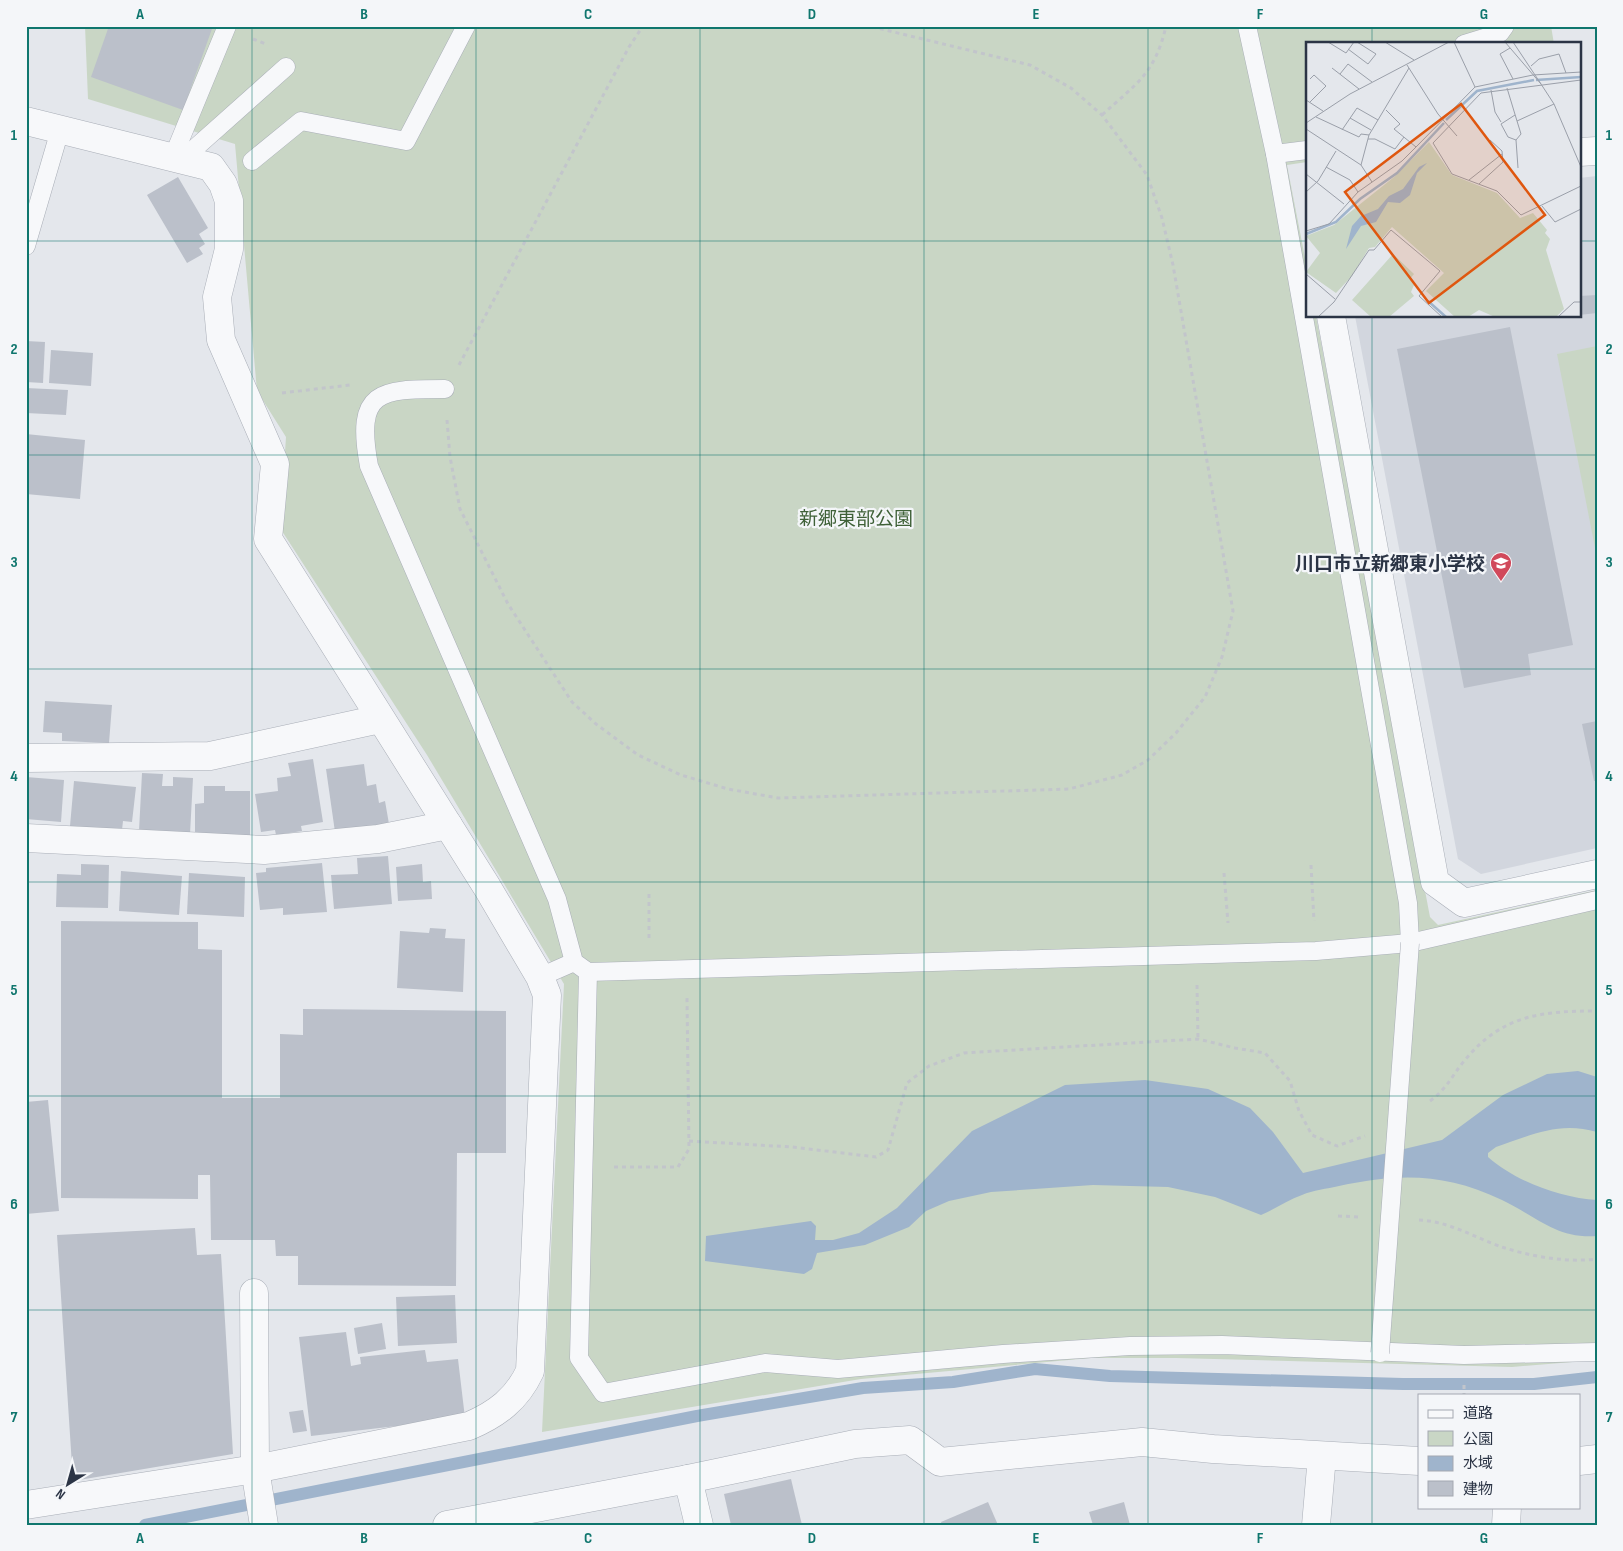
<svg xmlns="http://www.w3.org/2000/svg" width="1623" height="1551" font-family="'Sofia Sans Condensed','Noto Sans JP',sans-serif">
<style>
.built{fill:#d2d6de}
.green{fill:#c9d6c5}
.water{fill:#9fb4cc}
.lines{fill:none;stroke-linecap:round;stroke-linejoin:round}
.stream{stroke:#9fb4cc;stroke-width:12}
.building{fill:#bbc0ca}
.lane-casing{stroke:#a9aeb7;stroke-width:19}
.street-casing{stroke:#a9aeb7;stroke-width:29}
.path{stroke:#c2c5cb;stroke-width:3;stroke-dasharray:4 4;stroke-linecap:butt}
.lane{stroke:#f7f8fa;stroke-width:18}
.street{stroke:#f7f8fa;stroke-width:28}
.lane-bridge-casing{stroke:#a9aeb7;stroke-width:19;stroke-linecap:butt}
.lane-bridge{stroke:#f7f8fa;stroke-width:18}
.grid{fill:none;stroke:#0f766e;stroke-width:1;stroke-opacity:0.55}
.labels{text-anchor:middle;stroke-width:4.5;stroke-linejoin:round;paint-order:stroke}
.park-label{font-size:19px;fill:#3f6138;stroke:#f4f6f9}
.poi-label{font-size:19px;font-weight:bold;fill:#2b3445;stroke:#f4f6f9;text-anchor:end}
.inset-river{fill:none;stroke:#9fb4cc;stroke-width:2.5}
.inset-road{fill:none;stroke:#9a9fa9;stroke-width:1}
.view{fill:#df570f;fill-opacity:0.15;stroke:#df570f;stroke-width:2.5}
.inset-edge{fill:none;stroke:#2b3445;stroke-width:2.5}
.neatline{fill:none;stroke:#0f766e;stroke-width:2}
.grid-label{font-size:16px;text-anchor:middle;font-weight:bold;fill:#0f766e}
</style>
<rect width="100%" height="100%" fill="#e4e7ec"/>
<path class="built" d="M1597,176V848L1481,874L1458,859L1355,316H1579V178Z"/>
<g class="green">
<path d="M85,26H1551L1554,44H1307V162L1287,165L1307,268V316H1316L1430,917L1438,925L1597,890V1360L1512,1367L1176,1358H1091L861,1379L542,1432L564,984L427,755L280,528L286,437L257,391L235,144L88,99Z"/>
<path d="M1597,346V558L1557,354Z"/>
</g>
<path class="water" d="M1578,1071L1597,1077V1132C1559,1121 1532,1135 1496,1147L1488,1153V1157C1515,1181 1560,1198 1597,1200V1236C1556,1239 1536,1216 1502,1200C1445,1173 1400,1173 1339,1186C1327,1189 1313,1190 1302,1195C1288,1200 1275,1209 1261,1215L1215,1197L1168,1187L1093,1185L991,1192L949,1201L926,1211L909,1227L865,1245L817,1253L812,1269L804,1274L705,1261L706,1236L811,1221L816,1226L815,1240H833L859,1233L897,1208L972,1131L1065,1085L1145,1080L1208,1089L1250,1108L1273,1132L1303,1173L1442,1140L1503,1095L1547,1074Z"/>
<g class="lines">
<path class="stream" d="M145,1525L697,1416L863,1388L953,1382L1035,1369L1110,1376L1403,1384H1534L1597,1377"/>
</g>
<g class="building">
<path d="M109,26H213L183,110L91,77Z"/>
<path d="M178,177L208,228L199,234L205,244L199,248L203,254L187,263L147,195Z"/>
<path d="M1597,295V313L1579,315V296Z"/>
<path d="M1510,327L1573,645L1528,654L1531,675L1464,688L1397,349Z"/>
<path d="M26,341L45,342L43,383L26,382Z"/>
<path d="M51,350L93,353L91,386L49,383Z"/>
<path d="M26,388L68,390L66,415L26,413Z"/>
<path d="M26,434L85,440L80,499L26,494Z"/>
<path d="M45,701L112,705L109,743L62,741V733L43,732Z"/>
<path d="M1597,721V781H1594L1582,724Z"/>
<path d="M313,759L323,822L301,826L302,831L276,835L275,830L261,832L255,794L278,791L277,778L291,776L288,763Z"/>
<path d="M364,764L367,786L376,784L379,803L385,801L389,824L335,832L326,769Z"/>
<path d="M142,773L163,774L162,786H173V777L193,778L190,834L139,831Z"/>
<path d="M26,777L64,780L61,822L26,819Z"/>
<path d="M74,781L136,787L132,822L123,821L122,830L70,826Z"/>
<path d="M204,786H225V791H250V836L195,835V804L204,803Z"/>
<path d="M388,856L392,904L334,909L331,875L358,874L357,858Z"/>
<path d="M322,863L327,912L283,915V908L260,910L256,873L266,872V868Z"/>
<path d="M81,864L109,865L108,908L56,907L57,874L81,875Z"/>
<path d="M422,864L423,882L431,881L432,899L398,901L396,867Z"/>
<path d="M121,871L182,876L179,915L119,911Z"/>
<path d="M189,873L245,877L244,917L187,914Z"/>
<path d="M61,921L198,922V949L222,950V1098H280V1034L303,1035V1009L506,1011V1153H457L456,1286L298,1285V1256H276L275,1240H211L210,1175H198V1199L61,1198Z"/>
<path d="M430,928L446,929L445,938L465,939L463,992L397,988L400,931L429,933Z"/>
<path d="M48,1100L59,1211L26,1214V1102Z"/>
<path d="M195,1228L197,1255L221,1254L233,1454L73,1481L57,1235Z"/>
<path d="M455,1295L457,1343L398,1346L396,1297Z"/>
<path d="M382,1323L386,1349L358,1354L354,1328Z"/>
<path d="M346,1332L351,1366L361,1364L360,1357L425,1350L427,1362L458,1359L465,1418L311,1436L299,1337Z"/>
<path d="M303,1410L307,1431L293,1433L289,1412Z"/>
<path d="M791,1479L802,1525H731L724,1494Z"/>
<path d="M988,1502L998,1525H942L941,1522Z"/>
<path d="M1124,1502L1130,1525H1093L1089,1512Z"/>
</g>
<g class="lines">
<g class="lane-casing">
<g id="lane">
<path d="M1247,26L1275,154L1408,903L1410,943"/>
<path d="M1464,44L1500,33L1505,26"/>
<path d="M1275,154L1307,150"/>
<path d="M173,157L227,26"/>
<path d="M188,161L194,149L286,67"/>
<path d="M252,161L301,121L406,141L466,26"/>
<path d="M26,246L60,130"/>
<path d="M445,389C379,389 355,390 369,466L557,899L574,962L588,972L1316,951L1410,943L1597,900"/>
<path d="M588,972L579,1358L603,1393L765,1363L838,1369L1003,1354L1130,1346L1222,1345L1464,1355L1597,1352"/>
<path d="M540,977L574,962"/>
</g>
</g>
<g class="street-casing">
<g id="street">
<path d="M26,121L211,167L223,184L229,201V249L217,297L221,340L275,464L268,539L487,887L540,977L547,995L530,1371C517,1399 497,1414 469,1426L255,1469L26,1505"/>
<path d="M1579,152L1597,151"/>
<path d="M1331,316L1435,882L1464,903L1597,874"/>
<path d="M26,758L210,756L380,719"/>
<path d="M26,838L264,850L378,839L448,825"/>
<path d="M254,1293L255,1469L264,1525"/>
<path d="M1579,1461L1597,1459"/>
<path d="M688,1479L855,1444L910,1440L940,1462L1142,1442L1213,1449L1419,1461"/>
<path d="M447,1525L688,1479L699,1525"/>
<path d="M1316,1525L1322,1456"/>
<path d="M1506,1525L1507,1507"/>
</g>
</g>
<g class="path">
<path d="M253,39L266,44"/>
<path d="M1102,115C1136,84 1155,74 1166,26"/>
<path d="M459,365L629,47L643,26"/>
<path d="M282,393L350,385"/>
<path d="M447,420L450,457L460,509L508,604L572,702L596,724L638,755L681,775L728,789L778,798L1069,789L1122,775L1148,760L1176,733L1205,697L1222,657L1233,611L1173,265L1162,218L1147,175L1102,115L1071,88L1030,65L869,26"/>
<path d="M1311,865L1314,921"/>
<path d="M1224,873L1228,923"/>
<path d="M649,894V939"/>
<path d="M1197,985L1198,1039"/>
<path d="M1430,1101C1446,1090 1453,1074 1465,1060C1502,1015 1541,1011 1597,1011"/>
<path d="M689,1141L792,1147L876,1157L888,1150L907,1083L929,1066L964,1053L1198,1039L1235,1048L1265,1053L1290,1081L1299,1111L1312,1135L1337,1146L1365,1136"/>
<path d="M614,1167H678L689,1149L687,998"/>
<path d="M1338,1216L1360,1217"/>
<path d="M1419,1220C1447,1221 1472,1236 1499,1246C1528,1256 1566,1263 1597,1259"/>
<path d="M1464,1385V1395"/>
</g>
<use href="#lane" class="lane"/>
<use href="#street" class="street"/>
<g class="lane-bridge-casing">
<path id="lane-bridge" d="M1380,1353L1410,943"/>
</g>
<use href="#lane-bridge" class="lane-bridge"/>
</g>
<path class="grid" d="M252,26V1525M476,26V1525M700,26V1525M924,26V1525M1148,26V1525M1372,26V44M26,241H1307M1579,241H1597M1372,316V1525M26,455H1597M26,669H1597M26,882H1597M26,1096H1597M26,1310H1597"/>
<defs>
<g id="school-pin" transform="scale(1.125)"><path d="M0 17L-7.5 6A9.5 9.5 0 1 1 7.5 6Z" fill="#d1495b" stroke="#f4f6f9"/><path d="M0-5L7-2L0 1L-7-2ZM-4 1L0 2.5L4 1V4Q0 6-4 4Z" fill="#fff"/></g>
</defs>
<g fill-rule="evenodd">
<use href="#school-pin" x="1501" y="563"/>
</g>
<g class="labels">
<g class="park-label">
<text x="856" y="525">新郷東部公園</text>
</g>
<g class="poi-label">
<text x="1485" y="570">川口市立新郷東小学校</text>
</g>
</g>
<g transform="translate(1306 42)">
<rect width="275" height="275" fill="#e4e7ec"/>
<path d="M123,100L146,133L191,151L214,176L227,171L241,188L239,191L244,197L240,208L258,267L250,275H189L173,268L162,275H149L120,249L138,231L86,185L69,205L63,206L46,234L30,251L0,230L14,211L0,194L28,183L88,135ZM87,212L108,232L104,237L108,243L105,250L108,254L83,275H65L46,258Z" fill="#c9d6c5"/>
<path d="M121,121L111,131L104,153L94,161L82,160L70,180L55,184L40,207L46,184L55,174L72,167L83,154L97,147L113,125Z" fill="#9fb4cc"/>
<path class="inset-river" d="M230,38L275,35M140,78L171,49L228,38M0,192L30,180L54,157L91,131L138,81M122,259L140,275"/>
<path class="inset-road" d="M22,0L40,11L48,0M79,0L108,18M148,0L169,45M199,0L235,42L248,62L275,125M207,0L235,42M204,6L194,12L207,37M42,7L62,22L70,12L51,0M101,23L132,72L151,94M225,24L233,17L253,12L260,31M26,26L53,47M34,32L42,22L66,40M4,37L8,33L20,44L4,60M275,38L175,51L127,101L146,132L191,149L215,173L275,144M201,46L211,79L248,62M185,48L189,70L195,80M0,58L17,69M80,68L94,82L88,87L110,105L169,45L227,33L275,30M209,73L195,82L202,95L210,98M10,75L53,95L55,92L63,93L55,123L66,140M44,76L65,88M211,79L215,92L210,98L212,126M0,81L44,52L143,0M0,87L55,123M36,88L51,66L72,78M63,93L103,26M62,97H69L89,107L98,95M20,125L44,138L52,150M0,132L38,162M163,138L196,112M173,142L197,120L196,109L184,98M0,150L12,139L30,109M236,164L249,180L275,167M0,189L23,182L52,150L96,119L110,105M0,232L29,257M12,275L28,260L63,208H68L85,188L134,229L113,254L136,275M252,275L268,260H275"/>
<path class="view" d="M155,62L239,173L123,261L39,150Z"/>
<rect width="275" height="275" class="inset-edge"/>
</g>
<rect width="1623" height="1551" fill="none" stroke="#f4f6f9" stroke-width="55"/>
<rect x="1418" y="1394" width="162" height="115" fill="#f4f6f9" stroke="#a4a8b1"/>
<rect x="1428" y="1410" width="25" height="8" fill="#f7f8fa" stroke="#a4a8b1"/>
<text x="1463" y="1418" font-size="15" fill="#2b3445">道路</text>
<rect x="1428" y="1431" width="25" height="15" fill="#c9d6c5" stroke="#a4a8b1"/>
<text x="1463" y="1444" font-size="15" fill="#2b3445">公園</text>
<rect x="1428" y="1456" width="25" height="15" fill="#9fb4cc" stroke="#a4a8b1"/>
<text x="1463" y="1468" font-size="15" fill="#2b3445">水域</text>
<rect x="1428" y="1481" width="25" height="15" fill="#bbc0ca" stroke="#a4a8b1"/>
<text x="1463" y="1494" font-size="15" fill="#2b3445">建物</text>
<g transform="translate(68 1484) rotate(217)" stroke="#f4f6f9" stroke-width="4" paint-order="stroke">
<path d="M0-4L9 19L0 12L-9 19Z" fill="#2b3445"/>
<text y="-8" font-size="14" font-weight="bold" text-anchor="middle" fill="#2b3445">N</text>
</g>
<rect x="28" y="28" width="1568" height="1496" class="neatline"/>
<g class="grid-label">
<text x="140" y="19">A</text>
<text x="364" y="19">B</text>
<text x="588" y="19">C</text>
<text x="812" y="19">D</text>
<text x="1036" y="19">E</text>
<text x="1260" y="19">F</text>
<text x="1484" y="19">G</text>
<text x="14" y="140">1</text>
<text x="1609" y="140">1</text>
<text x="14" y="354">2</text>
<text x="1609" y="354">2</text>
<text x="14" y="567">3</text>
<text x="1609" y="567">3</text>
<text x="14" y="781">4</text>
<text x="1609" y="781">4</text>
<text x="14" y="995">5</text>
<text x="1609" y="995">5</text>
<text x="14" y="1209">6</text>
<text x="1609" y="1209">6</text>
<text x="14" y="1422">7</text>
<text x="1609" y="1422">7</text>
<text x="140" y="1543">A</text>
<text x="364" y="1543">B</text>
<text x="588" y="1543">C</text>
<text x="812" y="1543">D</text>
<text x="1036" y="1543">E</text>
<text x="1260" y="1543">F</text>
<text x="1484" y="1543">G</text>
</g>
</svg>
